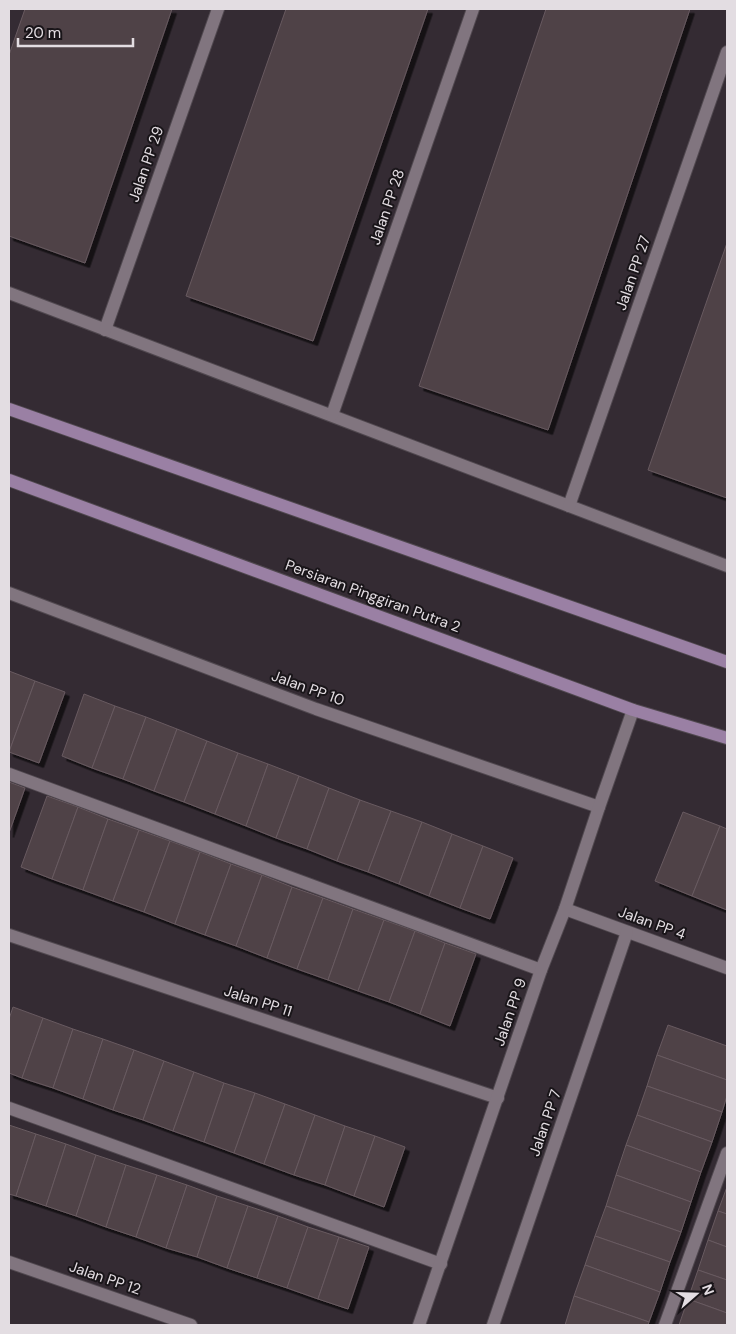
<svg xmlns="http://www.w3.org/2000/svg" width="736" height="1334" font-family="'DM Sans',sans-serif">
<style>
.building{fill:#4f4247;stroke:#685a60;filter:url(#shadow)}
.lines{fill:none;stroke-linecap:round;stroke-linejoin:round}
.lane-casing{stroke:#50484f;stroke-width:14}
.street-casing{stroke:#50484f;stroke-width:14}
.secondary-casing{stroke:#50484f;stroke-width:14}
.lane{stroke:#81757f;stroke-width:12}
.street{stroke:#81757f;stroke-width:12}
.secondary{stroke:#9a80a4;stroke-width:12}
.labels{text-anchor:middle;stroke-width:4;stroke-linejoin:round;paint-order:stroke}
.street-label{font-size:15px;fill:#e3dde2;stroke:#191519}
</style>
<defs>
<filter id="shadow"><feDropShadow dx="4.5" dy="4.5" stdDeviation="0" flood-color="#0009"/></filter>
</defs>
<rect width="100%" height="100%" fill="#342b33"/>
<g class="building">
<path d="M25,9H172L85,263L9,236V55Z"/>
<path d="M286,9H428L313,341L186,296Z"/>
<path d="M546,9H690L548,430L419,386Z"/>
<path d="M727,243V498L648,470Z"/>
<path d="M9,671L35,681L9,752Z"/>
<path d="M35,681L65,692L39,763L9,752Z"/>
<path d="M84,694L115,706L92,768L62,756Z"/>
<path d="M115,706L146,717L123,779L92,768Z"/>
<path d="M146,717L177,729L154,791L123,779Z"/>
<path d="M177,729L207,741L184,802L154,791Z"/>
<path d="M207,741L238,753L215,814L184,802Z"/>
<path d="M238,753L268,764L246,826L215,814Z"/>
<path d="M268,764L299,776L276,838L246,826Z"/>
<path d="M299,776L329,788L307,849L276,838Z"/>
<path d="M9,782L25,788L9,833Z"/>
<path d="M329,788L360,800L337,861L307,849Z"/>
<path d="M47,796L78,807L52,879L21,867Z"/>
<path d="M360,800L391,811L368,872L337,861Z"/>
<path d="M78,807L108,819L83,890L52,879Z"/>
<path d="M391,811L422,822L399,884L368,872Z"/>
<path d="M683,812L720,826L692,896L655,881Z"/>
<path d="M108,819L139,830L113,901L83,890Z"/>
<path d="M422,822L452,834L429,896L399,884Z"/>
<path d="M720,826L727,829V910L692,896Z"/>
<path d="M139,830L170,841L144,912L113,901Z"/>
<path d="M452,834L483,846L460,908L429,896Z"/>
<path d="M170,841L200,852L175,924L144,912Z"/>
<path d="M483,846L513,858L490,919L460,908Z"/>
<path d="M200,852L231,864L205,935L175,924Z"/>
<path d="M231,864L262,875L236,946L205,935Z"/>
<path d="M262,875L292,887L267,958L236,946Z"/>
<path d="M292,887L323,898L297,969L267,958Z"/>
<path d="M323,898L353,909L328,980L297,969Z"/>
<path d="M353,909L384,920L358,991L328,980Z"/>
<path d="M384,920L415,931L389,1002L358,991Z"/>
<path d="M415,931L445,943L420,1014L389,1002Z"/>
<path d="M445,943L476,954L450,1026L420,1014Z"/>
<path d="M13,1007L43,1018L22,1078L9,1073V1019Z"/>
<path d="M43,1018L73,1029L53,1088L22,1078Z"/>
<path d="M668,1025L727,1046V1080L657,1055Z"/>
<path d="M73,1029L103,1039L83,1099L53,1088Z"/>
<path d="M103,1039L134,1050L113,1110L83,1099Z"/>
<path d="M134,1050L164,1061L143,1120L113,1110Z"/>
<path d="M657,1055L727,1080V1096L722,1112L647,1086Z"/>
<path d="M164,1061L194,1072L173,1131L143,1120Z"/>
<path d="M194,1072L224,1083L204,1142L173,1131Z"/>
<path d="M224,1083L255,1093L234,1153L204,1142Z"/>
<path d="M647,1086L722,1112L712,1142L637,1115Z"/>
<path d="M255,1093L285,1104L264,1164L234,1153Z"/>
<path d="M285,1104L315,1115L294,1175L264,1164Z"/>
<path d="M315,1115L345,1126L325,1185L294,1175Z"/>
<path d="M637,1115L712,1142L701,1172L626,1145Z"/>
<path d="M9,1125L36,1134L16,1196L9,1194Z"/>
<path d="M345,1126L375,1136L354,1196L325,1185Z"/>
<path d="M36,1134L66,1144L46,1206L16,1196Z"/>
<path d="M375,1136L405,1147L384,1207L354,1196Z"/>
<path d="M66,1144L96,1155L76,1216L46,1206Z"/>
<path d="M626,1145L701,1172L691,1202L616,1175Z"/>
<path d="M96,1155L126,1165L106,1227L76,1216Z"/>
<path d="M126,1165L157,1175L136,1237L106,1227Z"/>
<path d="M157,1175L187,1185L166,1248L136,1237Z"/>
<path d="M616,1175L691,1202L681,1232L606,1206Z"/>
<path d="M187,1185L217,1196L197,1257L166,1248Z"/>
<path d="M727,1187V1214L718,1211Z"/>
<path d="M217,1196L248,1206L227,1268L197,1257Z"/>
<path d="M248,1206L278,1216L257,1278L227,1268Z"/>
<path d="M606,1206L681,1232L670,1262L595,1236Z"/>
<path d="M718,1211L727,1214V1247L708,1240Z"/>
<path d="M278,1216L308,1227L287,1288L257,1278Z"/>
<path d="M308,1227L339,1237L318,1299L287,1288Z"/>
<path d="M595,1236L670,1262L660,1292L585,1265Z"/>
<path d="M339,1237L369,1247L348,1309L318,1299Z"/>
<path d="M708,1240L727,1247V1280L698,1270Z"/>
<path d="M585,1265L660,1292L649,1322L574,1296Z"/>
<path d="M698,1270L727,1280V1313L688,1299Z"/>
<path d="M574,1296L649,1322L648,1325H565Z"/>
<path d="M688,1299L727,1313V1325H679Z"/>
</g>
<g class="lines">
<g class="lane-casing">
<g id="lane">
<path d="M9,774L541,970"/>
<path d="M9,1108L441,1264"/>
<path d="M665,1325L727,1153"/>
</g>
</g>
<g class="street-casing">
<g id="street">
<path d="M9,293L727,566"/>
<path d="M105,330L218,9"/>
<path d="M332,415L473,9"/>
<path d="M569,506L727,52"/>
<path d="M9,593L316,709L599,807"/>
<path d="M565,909L727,968"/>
<path d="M9,935L498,1098"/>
<path d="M9,1262L191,1325"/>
<path d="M419,1325L541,970L565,909L599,807L633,710"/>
<path d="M493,1325L627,932"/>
</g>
</g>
<g class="secondary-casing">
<g id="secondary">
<path d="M9,409L727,662"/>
<path d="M9,480L633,710L727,738"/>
</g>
</g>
<use href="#lane" class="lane"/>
<use href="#street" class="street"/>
<use href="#secondary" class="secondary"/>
</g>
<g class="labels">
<g class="street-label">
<text transform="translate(146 164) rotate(-71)" y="5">Jalan PP 29</text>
<text transform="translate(387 207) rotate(-71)" y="5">Jalan PP 28</text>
<text transform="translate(633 273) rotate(-71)" y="5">Jalan PP 27</text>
<text transform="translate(373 596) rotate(20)" y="5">Persiaran Pinggiran Putra 2</text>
<text transform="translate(308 688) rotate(20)" y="5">Jalan PP 10</text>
<text transform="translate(652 923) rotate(20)" y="5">Jalan PP 4</text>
<text transform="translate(258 1001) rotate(18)" y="5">Jalan PP 11</text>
<text transform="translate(510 1012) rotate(-71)" y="5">Jalan PP 9</text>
<text transform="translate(545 1123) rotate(-71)" y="5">Jalan PP 7</text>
<text transform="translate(105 1278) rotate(19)" y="5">Jalan PP 12</text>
</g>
</g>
<rect width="736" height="1334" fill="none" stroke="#e3dde2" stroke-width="20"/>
<g transform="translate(696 1294) rotate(70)" stroke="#191519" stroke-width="4" paint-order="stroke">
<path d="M0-4L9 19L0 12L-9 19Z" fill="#e3dde2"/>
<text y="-8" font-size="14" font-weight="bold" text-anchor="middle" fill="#e3dde2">N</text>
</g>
<path d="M18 38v8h115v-8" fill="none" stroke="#e3dde2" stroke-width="2.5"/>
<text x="25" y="38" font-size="15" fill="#e3dde2" stroke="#191519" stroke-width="4" paint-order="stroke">20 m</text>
</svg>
